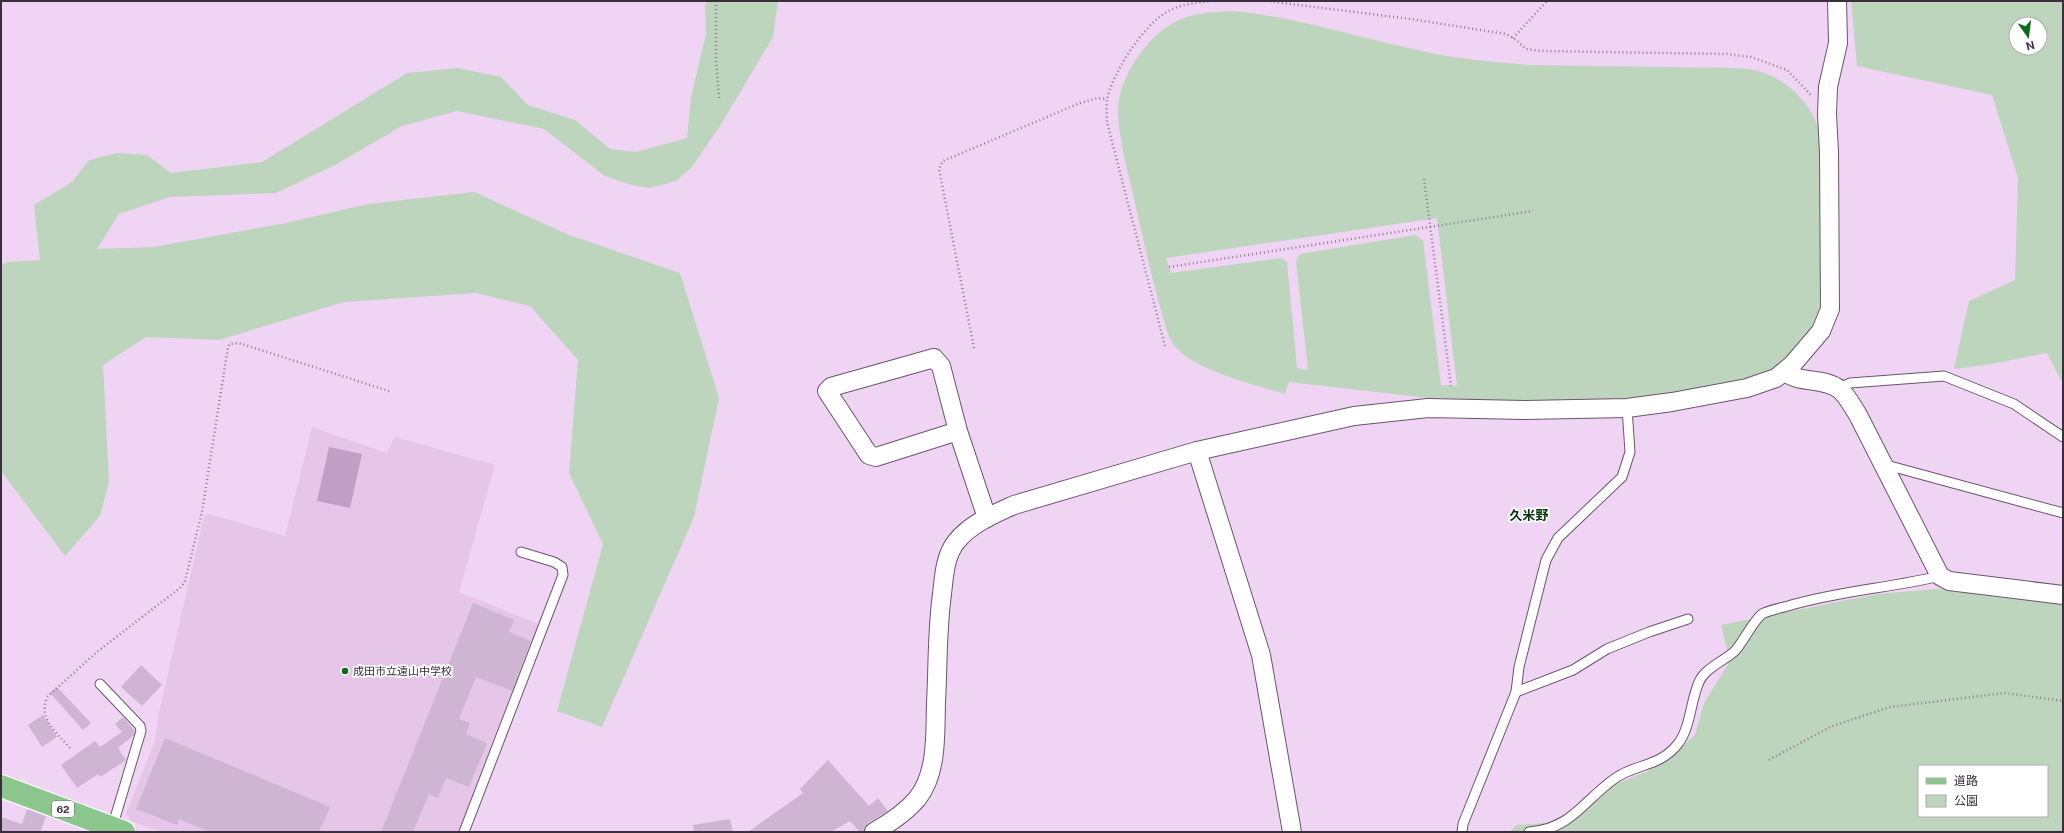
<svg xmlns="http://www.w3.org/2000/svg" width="2064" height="833" font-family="'Public Sans','Noto Sans JP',sans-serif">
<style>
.built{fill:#e5c6e9}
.green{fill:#bdd5bc;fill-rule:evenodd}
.water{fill:#c09fc4}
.building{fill:#ceb5d1}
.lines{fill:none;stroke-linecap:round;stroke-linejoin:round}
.service-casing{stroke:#6b546e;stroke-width:11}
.minor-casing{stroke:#6b546e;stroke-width:20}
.primary-casing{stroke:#fff;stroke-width:24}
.path{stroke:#8d7c90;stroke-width:2.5;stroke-dasharray:1 3;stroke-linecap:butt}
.service{stroke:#fff;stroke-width:9}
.minor{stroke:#fff;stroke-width:18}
.primary{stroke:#8bc78d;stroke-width:22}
.poi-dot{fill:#0b6b16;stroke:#fff;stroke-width:1.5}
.labels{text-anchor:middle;stroke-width:3.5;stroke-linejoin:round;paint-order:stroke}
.shield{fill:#fff;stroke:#746d75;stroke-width:1}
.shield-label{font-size:10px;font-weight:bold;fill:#392f3a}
.poi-label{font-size:11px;fill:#392f3a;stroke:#fff;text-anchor:start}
.quarter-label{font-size:13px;font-weight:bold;fill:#09330b;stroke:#fff}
</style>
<rect width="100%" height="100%" fill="#efd5f3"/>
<path class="built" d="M312,427L387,453L395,437L495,465L459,592L541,625L459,832H162L131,821L126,814L155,740L158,717L204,516L209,514L285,536Z"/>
<g class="green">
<path d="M707,1H778L773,37L720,126L692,167L676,181L650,188L631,185L605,176L544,129L457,111L402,126L335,165L276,193L170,197L119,214L97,249L153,247L286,223L368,204L474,192L569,235L680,273L719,398L694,517L602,727L557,711L603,544L569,473L578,360L530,306L476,293L344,302L219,340L146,337L103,365L109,482L100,516L65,556L1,471V265L7,262L40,260L34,205L72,182L89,160L117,153L147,155L171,173L262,162L407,73L458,68L501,77L528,105L575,120L610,149L636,152L687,138L691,97L706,34L705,6Z"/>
<path d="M1851,1H2063V384L2047,353L1991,364L1954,369L1969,301L2015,280L2018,178L1992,95L1857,66ZM2016,24H2040V48H2016Z"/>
<path d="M1232,11C1297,17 1358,38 1422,51C1457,59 1494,62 1530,65L1733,68C1740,69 1747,68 1754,70C1787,77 1814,105 1821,137L1824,308L1805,341L1774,370L1758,378L1662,396L1612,400L1546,402L1428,398L1289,382L1285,394C1256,385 1192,370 1174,345C1171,341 1169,336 1167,331C1154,288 1144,243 1134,199C1128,171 1119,141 1118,113C1117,80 1145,39 1173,23C1190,13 1213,12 1232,11ZM1437,218L1457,386L1441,385L1423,240L1415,235L1300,254L1296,261L1308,370L1297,368L1287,262L1282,258L1171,273L1166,258Z"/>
<path d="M1936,589L2063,603V832H1509L1517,825L1546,823L1586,804L1616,784L1648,771L1669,758L1695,735L1704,703L1730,661L1721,625L1878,594ZM1919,766H2047V816H1919Z"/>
</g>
<path class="water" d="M329,447L362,454L350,508L317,501Z"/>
<g class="building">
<path d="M473,603L514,620L509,632L531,641L512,691L476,677L459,719L470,723L466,734L487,743L469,787L446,778L438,798L429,794L413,832H381Z"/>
<path d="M141,665L162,685L142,706L121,687Z"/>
<path d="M57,687L91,723L83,730L50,693Z"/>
<path d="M43,715L57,737L42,747L28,725Z"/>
<path d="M123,717L135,731L134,735L118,748L126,760L100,777L98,774L77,788L61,765L95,741L100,747L122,732L115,724Z"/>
<path d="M165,738L330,807L319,832H210L179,819L177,825L136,809Z"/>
<path d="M828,760L869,806L878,798L888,811L868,823L864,832H860L850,821L831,832H748L803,793L800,789Z"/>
<path d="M27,809L46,816L40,832H1V817L22,824Z"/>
<path d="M730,819L733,832H694L693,825Z"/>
</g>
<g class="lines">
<g class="service-casing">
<g id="service">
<path d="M1839,388L1850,383L1944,376L2014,404L2063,437"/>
<path d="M1883,467L1890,466L2063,513"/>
<path d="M100,684L140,726L141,731L112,828"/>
<path d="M1516,692L1573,670L1607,649L1649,632L1688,619"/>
<path d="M464,832L563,575L562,567L554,562L521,552"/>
<path d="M1462,832L1463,824L1516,692L1519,667L1546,560L1558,538L1622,477L1630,452L1627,408"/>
<path d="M1529,832C1573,829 1585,798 1617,777C1637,764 1660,766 1677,745C1691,728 1690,702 1699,682C1705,668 1724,661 1735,651C1744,641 1753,621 1762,614C1769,610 1781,608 1788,606C1838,591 1890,588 1940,576"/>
</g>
</g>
<g class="minor-casing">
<g id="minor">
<path d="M1785,372C1800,384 1823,377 1839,389C1847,395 1852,406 1858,415L1940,576L1949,581L2063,595"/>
<path d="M958,431L876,457L869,455L827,391L831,387L934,358L941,366L958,431L987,518"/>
<path d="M1197,451L1261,655L1292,832"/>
<path d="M874,832C888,824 906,812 917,799C938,773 935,733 936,703C938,666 937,629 942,594C944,576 945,556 956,542C970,524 994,514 1014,505L1197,451L1354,416L1428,408L1525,410L1627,408L1672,402L1747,388L1776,378L1792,365L1821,331L1830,309L1829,152L1827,114L1828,87L1838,43L1837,1"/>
</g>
</g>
<g class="primary-casing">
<path id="primary" d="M1,786L124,832"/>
</g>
<g class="path">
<path d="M716,1V59L719,98"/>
<path d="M1266,1L1411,19L1506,34L1516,40L1526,49L1542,51L1727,54L1751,57L1787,70L1811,95"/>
<path d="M1513,38L1547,1"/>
<path d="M1424,179L1451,386"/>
<path d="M1169,267L1533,211"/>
<path d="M1165,346L1107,122C1107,115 1106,107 1107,100C1111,75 1144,24 1167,12C1180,4 1197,3 1212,1"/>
<path d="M974,348L939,169L943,161L1080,103L1098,98L1107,99"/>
<path d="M70,748C56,732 38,719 47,697L98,651L180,588L185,581L202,512L228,347L230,344L239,343L392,392"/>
<path d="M1769,760L1830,727L1890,707L2005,693L2063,701"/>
</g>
<use href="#service" class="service"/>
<use href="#minor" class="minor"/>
<use href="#primary" class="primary"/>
</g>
<circle class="poi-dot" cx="345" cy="671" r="4"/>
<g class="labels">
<rect class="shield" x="52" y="801" width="22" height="16" rx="3"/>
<g class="shield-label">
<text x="63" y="813">62</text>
</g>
<g class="poi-label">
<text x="353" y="675">成田市立遠山中学校</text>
</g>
<g class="quarter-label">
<text x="1529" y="520">久米野</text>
</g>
</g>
<rect width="2064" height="833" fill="none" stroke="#392f3a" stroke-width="4"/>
<rect x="1918" y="765" width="130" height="52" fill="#ffffff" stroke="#b0acb0"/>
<rect x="1926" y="778" width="20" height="6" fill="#8bc78d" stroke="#b0acb0"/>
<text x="1954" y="785" font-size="12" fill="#392f3a">道路</text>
<rect x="1926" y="795" width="20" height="12" fill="#bdd5bc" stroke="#b0acb0"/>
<text x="1954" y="805" font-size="12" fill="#392f3a">公園</text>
<g transform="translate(2028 36) rotate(166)"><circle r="19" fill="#ffffff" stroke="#b0acb0"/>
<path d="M0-3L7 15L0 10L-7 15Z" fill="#0b6b16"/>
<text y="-6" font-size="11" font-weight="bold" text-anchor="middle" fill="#392f3a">N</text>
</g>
</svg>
